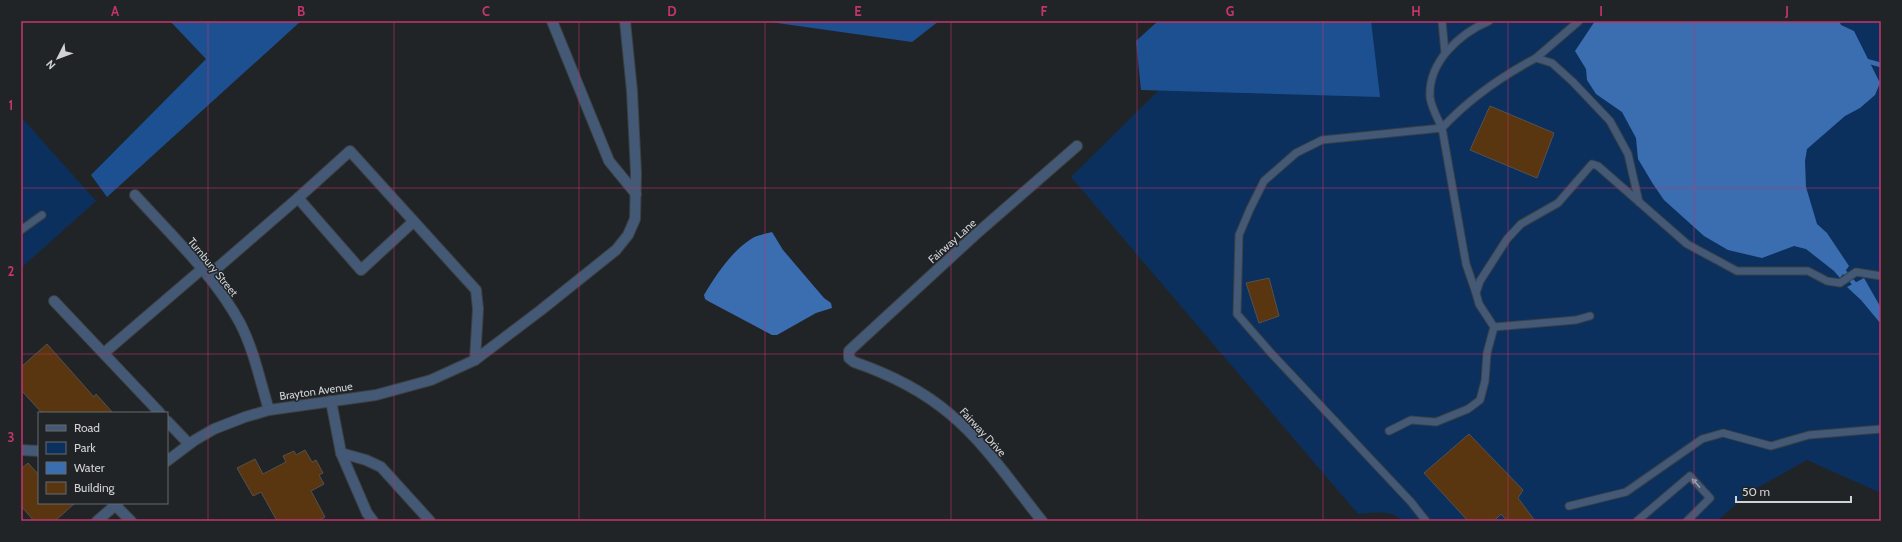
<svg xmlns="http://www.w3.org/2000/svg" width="1902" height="542" font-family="Cabin,sans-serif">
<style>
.green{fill:#0c305d}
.forest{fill:#1d5091}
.water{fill:#3b6eb1}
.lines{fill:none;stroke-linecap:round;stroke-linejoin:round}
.stream{stroke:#3b6eb1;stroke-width:4.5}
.building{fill:#593510;stroke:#55514e}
.service-casing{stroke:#3d4043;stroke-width:9}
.minor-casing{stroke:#3d4043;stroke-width:12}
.service{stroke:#435975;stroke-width:7}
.minor{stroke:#435975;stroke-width:10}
.oneway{fill:#98a2ae}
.grid{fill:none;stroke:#c4346d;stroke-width:1;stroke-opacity:0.55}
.labels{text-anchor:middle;stroke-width:3;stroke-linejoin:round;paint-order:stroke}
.street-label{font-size:11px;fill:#d0d2d4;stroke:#212427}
.neatline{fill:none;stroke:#c4346d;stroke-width:1.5}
.grid-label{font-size:13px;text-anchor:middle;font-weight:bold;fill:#c4346d}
</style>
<rect width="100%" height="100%" fill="#212427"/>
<g class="green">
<path d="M1242,21H1881V493L1807,460L1750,492L1717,521H1403C1391,509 1374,513 1358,514L1071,177L1159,90Z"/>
<path d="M21,117L96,201L21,268Z"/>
</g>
<g class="forest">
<path d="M170,21H301L107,197L91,175L206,59Z"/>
<path d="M763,21H939L912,42Z"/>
<path d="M1158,21H1371L1380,97L1141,90L1136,41Z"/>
</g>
<g class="water">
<path d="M1595,21H1839L1841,25L1854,31L1880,83L1875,95L1860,108L1845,116L1807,149L1805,161L1806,187L1817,224L1827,233L1849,266L1840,278L1834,271L1806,249L1794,246L1762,258L1728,250L1704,236L1664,200L1653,184L1638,159L1636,138L1622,112L1596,94L1587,80L1586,69L1575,51Z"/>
<path d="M772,232L783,250L824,298L831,303L832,308L816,313L777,335H772L708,301L705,299L704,295C716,275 731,252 751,239C757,235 765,234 772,232Z"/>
<path d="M1864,278L1881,308V324L1861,300L1847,287Z"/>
</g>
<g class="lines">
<g class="stream">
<path d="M1863,60L1881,65"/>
<path d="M1841,268L1857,287"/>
</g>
</g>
<g class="building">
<path d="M1490,106L1554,133L1537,178L1470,150Z"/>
<path d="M1269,278L1279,316L1259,323L1246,283Z"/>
<path d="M47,344L94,397L96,394L113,413H42L21,390V367Z"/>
<path d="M1469,434L1523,490L1518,498L1535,521H1507L1501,514L1494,521H1468L1424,473Z"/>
<path d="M305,450L312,462L316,460L323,473L319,475L324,484L311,491L325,517L318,521H277L261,492L253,496L237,468L255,459L263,474L286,462L283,456L294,451L296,455Z"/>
<path d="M28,463L39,475V503H75L55,521H34L21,506V469Z"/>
</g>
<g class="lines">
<g class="service-casing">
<g id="service">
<path d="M1442,21L1445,53"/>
<path d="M1489,21C1459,34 1428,62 1430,97C1431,107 1438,119 1442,128C1468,100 1502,76 1536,58L1552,63L1573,82L1610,121L1628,154L1639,202"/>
<path d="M1536,58L1579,21"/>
<path d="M21,230L42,215"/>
<path d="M1590,316L1576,320L1494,327L1479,304L1476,293L1480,281L1507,239L1521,224L1558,203L1592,164L1598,166L1687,244L1737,271H1808L1827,281L1840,283L1856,272L1881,276"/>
<path d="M1389,431L1411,420L1436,422L1468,409L1480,400L1485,381L1487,353L1494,327"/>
<path d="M1569,506L1626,492L1702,439L1723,433L1771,446L1809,435L1881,429"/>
<path d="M1426,521L1411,502L1271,353L1237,314L1239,235L1250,209L1264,181L1296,153L1322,140L1442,128L1466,264L1476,293"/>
<path d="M1637,521L1690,476L1710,498L1687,521"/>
</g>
</g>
<g class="minor-casing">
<g id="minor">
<path d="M552,21L609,161L636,194"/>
<path d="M135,195C172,236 214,275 240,323C254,350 260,381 269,410"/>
<path d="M413,222L361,270L298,198L350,151L476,290L478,309L475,360"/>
<path d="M208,276L298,198"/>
<path d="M54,301L160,413"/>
<path d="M104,353L202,269"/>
<path d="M331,401L341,453L367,513L373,521"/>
<path d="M167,421L189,444"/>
<path d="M21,450L39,451"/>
<path d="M341,453L366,460L381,467L430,521"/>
<path d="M167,461L195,440L214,429L245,417L269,410L376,395L431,380L475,360L541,310L616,250L628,235L635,219L636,173L632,91L625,21"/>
<path d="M113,503L131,521"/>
<path d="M97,521L118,503"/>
<path d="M1042,521C1013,485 986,444 950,414C923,391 889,374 854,362L849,358V351L975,235L1077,146"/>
</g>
</g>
<use href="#service" class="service"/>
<use href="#minor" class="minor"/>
</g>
<defs><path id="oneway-solid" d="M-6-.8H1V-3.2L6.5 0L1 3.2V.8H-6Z"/></defs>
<use class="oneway" href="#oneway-solid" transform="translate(1696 483) rotate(-132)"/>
<path class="grid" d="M208,21V521M394,21V521M579,21V521M765,21V521M951,21V521M1137,21V521M1323,21V521M1508,21V521M1694,21V521M21,188H1881M21,354H1881"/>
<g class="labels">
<g class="street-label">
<text transform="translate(952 241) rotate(-42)" y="4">Fairway Lane</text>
<text transform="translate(213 267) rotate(51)" y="4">Turnbury Street</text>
<text transform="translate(316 391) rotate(-8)" y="4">Brayton Avenue</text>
<text transform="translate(983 432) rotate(47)" y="4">Fairway Drive</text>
</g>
</g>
<rect width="1902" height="542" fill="none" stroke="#212427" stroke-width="44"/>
<rect x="38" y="412" width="130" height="92" fill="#212427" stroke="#676a6c"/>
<rect x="46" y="425" width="20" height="6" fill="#435975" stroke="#676a6c"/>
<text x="74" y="432" font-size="12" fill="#d0d2d4">Road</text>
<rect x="46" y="442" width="20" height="12" fill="#0c305d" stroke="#676a6c"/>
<text x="74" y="452" font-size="12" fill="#d0d2d4">Park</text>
<rect x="46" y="462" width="20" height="12" fill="#3b6eb1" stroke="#676a6c"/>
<text x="74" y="472" font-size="12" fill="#d0d2d4">Water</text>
<rect x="46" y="482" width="20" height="12" fill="#593510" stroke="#676a6c"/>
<text x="74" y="492" font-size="12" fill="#d0d2d4">Building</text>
<g transform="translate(58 58) rotate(228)" stroke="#212427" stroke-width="3" paint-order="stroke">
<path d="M0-3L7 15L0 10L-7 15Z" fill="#d0d2d4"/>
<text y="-6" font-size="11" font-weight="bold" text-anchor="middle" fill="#d0d2d4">N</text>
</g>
<path d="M1736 496v6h115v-6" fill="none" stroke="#d0d2d4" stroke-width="2"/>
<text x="1742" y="496" font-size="12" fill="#d0d2d4" stroke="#212427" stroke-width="3" paint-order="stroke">50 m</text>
<rect x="22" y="22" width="1858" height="498" class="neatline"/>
<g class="grid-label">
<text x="115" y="16">A</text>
<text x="301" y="16">B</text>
<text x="486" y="16">C</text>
<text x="672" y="16">D</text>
<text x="858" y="16">E</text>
<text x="1044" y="16">F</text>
<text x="1230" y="16">G</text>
<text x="1416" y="16">H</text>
<text x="1601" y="16">I</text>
<text x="1787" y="16">J</text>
<text x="11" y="110">1</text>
<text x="11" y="276">2</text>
<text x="11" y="442">3</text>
</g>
</svg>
